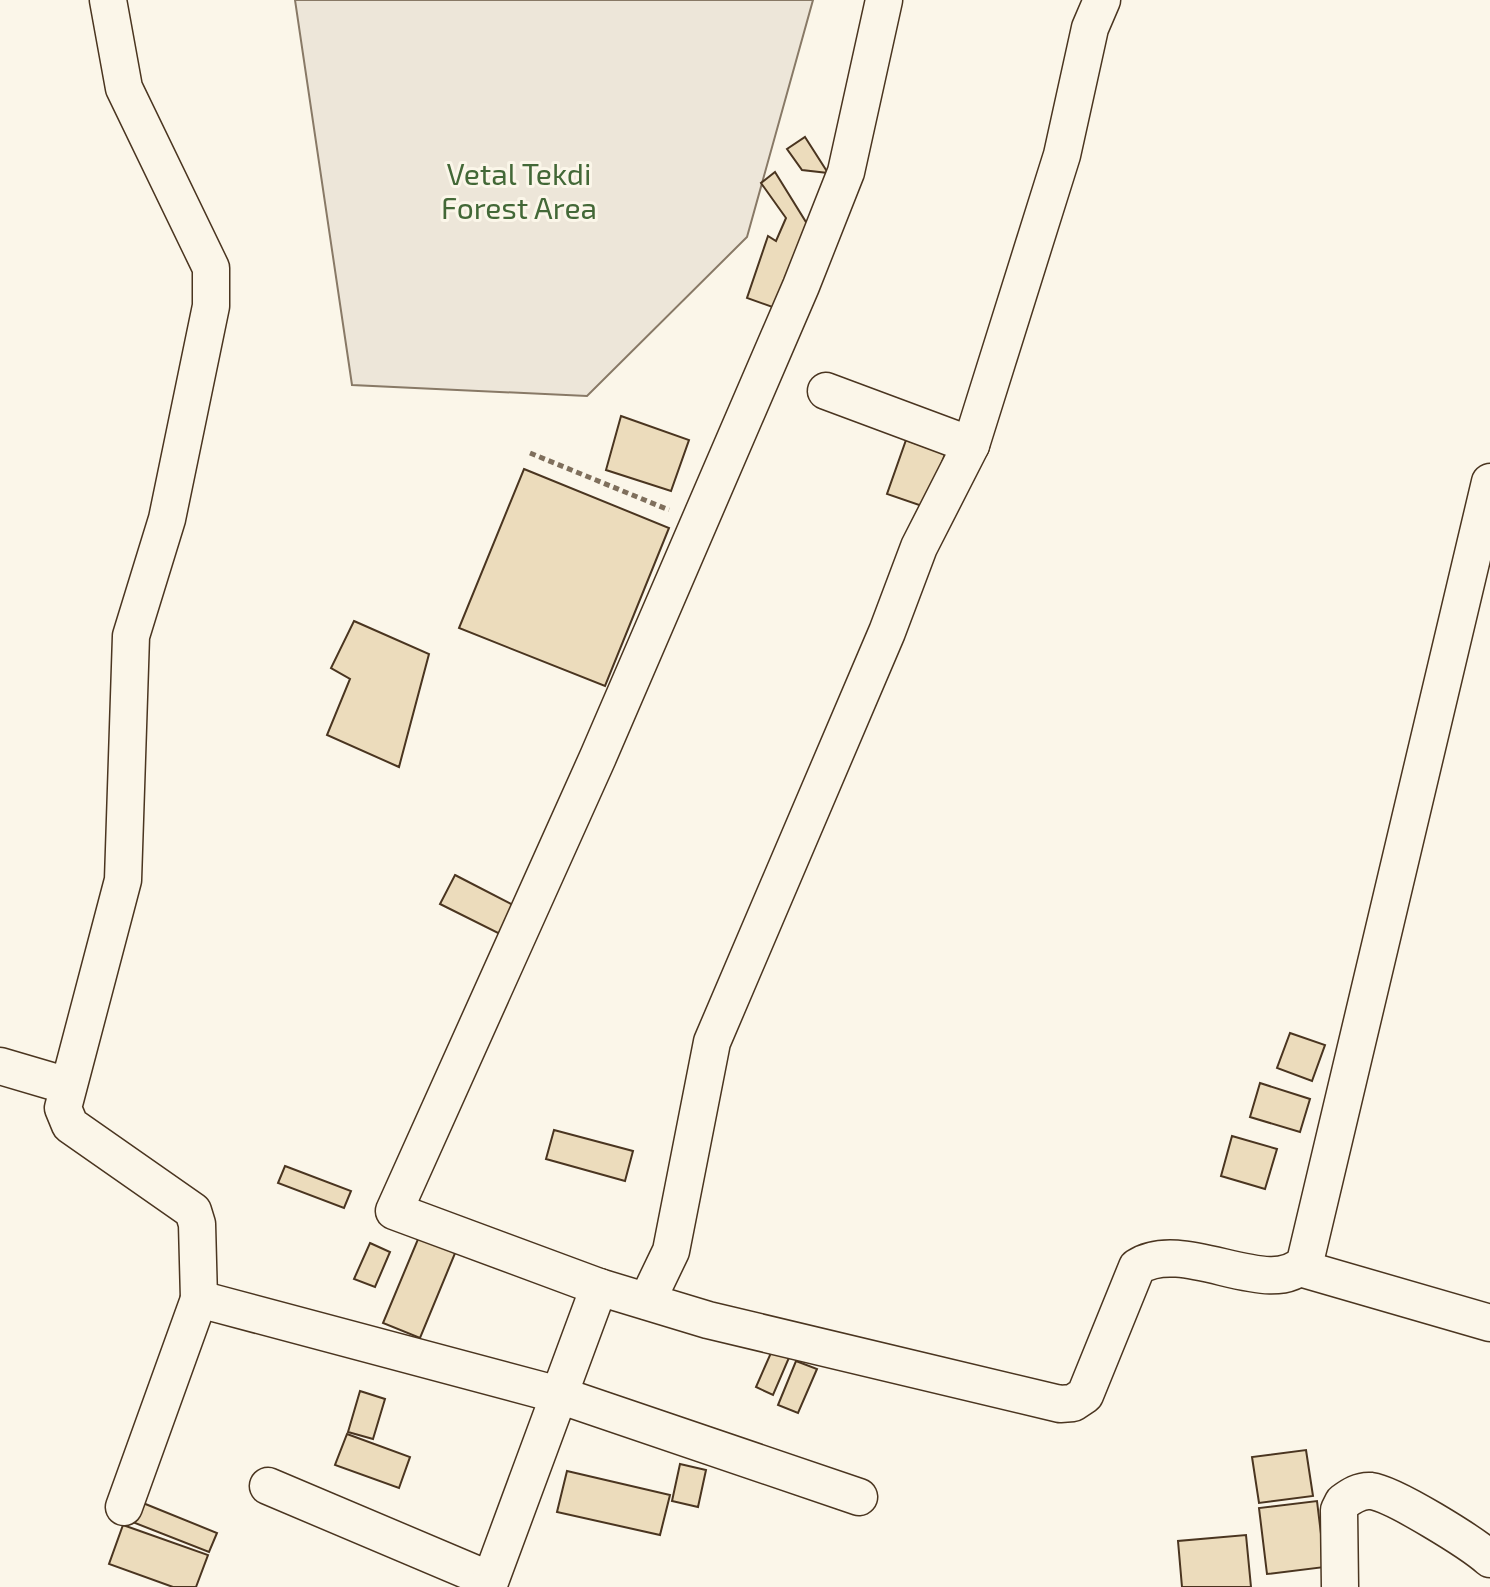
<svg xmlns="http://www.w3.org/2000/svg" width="1490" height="1587" font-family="'Exo 2',sans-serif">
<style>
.green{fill:#ede6d9;stroke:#887966;stroke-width:2}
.building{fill:#ecdcbc;stroke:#4a3520;stroke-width:2}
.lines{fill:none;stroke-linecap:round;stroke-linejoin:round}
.minor-casing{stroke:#4a3520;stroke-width:39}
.path{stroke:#7f6f5c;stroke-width:5;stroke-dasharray:6 4;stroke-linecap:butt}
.minor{stroke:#fbf6e9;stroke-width:36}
.labels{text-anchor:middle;stroke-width:6;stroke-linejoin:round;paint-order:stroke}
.park-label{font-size:30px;fill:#436837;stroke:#fbf6e9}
</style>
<rect width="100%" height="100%" fill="#fbf6e9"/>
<path class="green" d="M295,0H813L747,237L587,396L352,385Z"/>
<g class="building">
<path d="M805,137L828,173L802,170L787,149Z"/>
<path d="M775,172L809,227L781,310L747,298L768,236L776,241L786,218L761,183Z"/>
<path d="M621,416L689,440L671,491L606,470Z"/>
<path d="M906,440L945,454L925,507L887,494Z"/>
<path d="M524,469L669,528L605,686L459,628Z"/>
<path d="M354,621L429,654L399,767L327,735L350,679L331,668Z"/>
<path d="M455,875L521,909L506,937L440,904Z"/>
<path d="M1290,1033L1325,1045L1312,1081L1277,1068Z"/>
<path d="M1260,1083L1310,1099L1300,1132L1250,1117Z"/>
<path d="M554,1130L633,1151L625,1181L546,1159Z"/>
<path d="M1232,1136L1277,1149L1265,1189L1221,1176Z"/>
<path d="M285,1166L351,1191L344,1208L278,1183Z"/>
<path d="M421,1232L458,1246L420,1338L383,1323Z"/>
<path d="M370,1243L390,1252L375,1287L354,1279Z"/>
<path d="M774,1346L791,1353L773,1395L756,1387Z"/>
<path d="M796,1361L817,1369L798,1413L778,1405Z"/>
<path d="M360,1391L385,1399L373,1439L348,1432Z"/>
<path d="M347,1434L410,1457L399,1488L335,1465Z"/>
<path d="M1306,1450L1313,1496L1259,1503L1252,1457Z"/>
<path d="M680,1464L706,1470L698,1507L672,1501Z"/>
<path d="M567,1471L670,1495L660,1535L557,1512Z"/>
<path d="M138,1501L217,1533L209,1552L130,1521Z"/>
<path d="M1317,1501L1325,1567L1267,1574L1259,1508Z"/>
<path d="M123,1525L208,1555L196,1587H173L109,1564Z"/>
<path d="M1246,1535L1251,1587H1182L1178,1541Z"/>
</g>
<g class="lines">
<g class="minor-casing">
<g id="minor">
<path d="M108,0L124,88L211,268V306L167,519L131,636L123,880L63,1108L70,1125L193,1211L197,1224L199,1299"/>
<path d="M826,391L971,445"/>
<path d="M0,1066L68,1086"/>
<path d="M1300,1268L1490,1323"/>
<path d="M599,1287L394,1211L598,757L801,286L846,172L884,0"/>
<path d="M647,1301L671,1251L712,1042L887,632L919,547L971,445L1062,155L1090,28L1102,0"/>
<path d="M268,1486L490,1580"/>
<path d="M124,1507L199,1299L559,1395L859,1497"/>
<path d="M488,1587L599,1287L708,1320L1060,1404L1073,1403L1085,1395L1137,1267C1184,1236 1271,1302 1305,1262L1490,482"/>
<path d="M1340,1587L1339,1510L1343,1502C1351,1496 1360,1490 1371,1491C1394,1494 1472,1543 1490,1559"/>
</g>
</g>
<path class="path" d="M530,453L669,510"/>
<use href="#minor" class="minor"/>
</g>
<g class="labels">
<g class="park-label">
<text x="519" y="185">Vetal Tekdi<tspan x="519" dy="34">Forest Area</tspan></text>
</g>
</g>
</svg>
